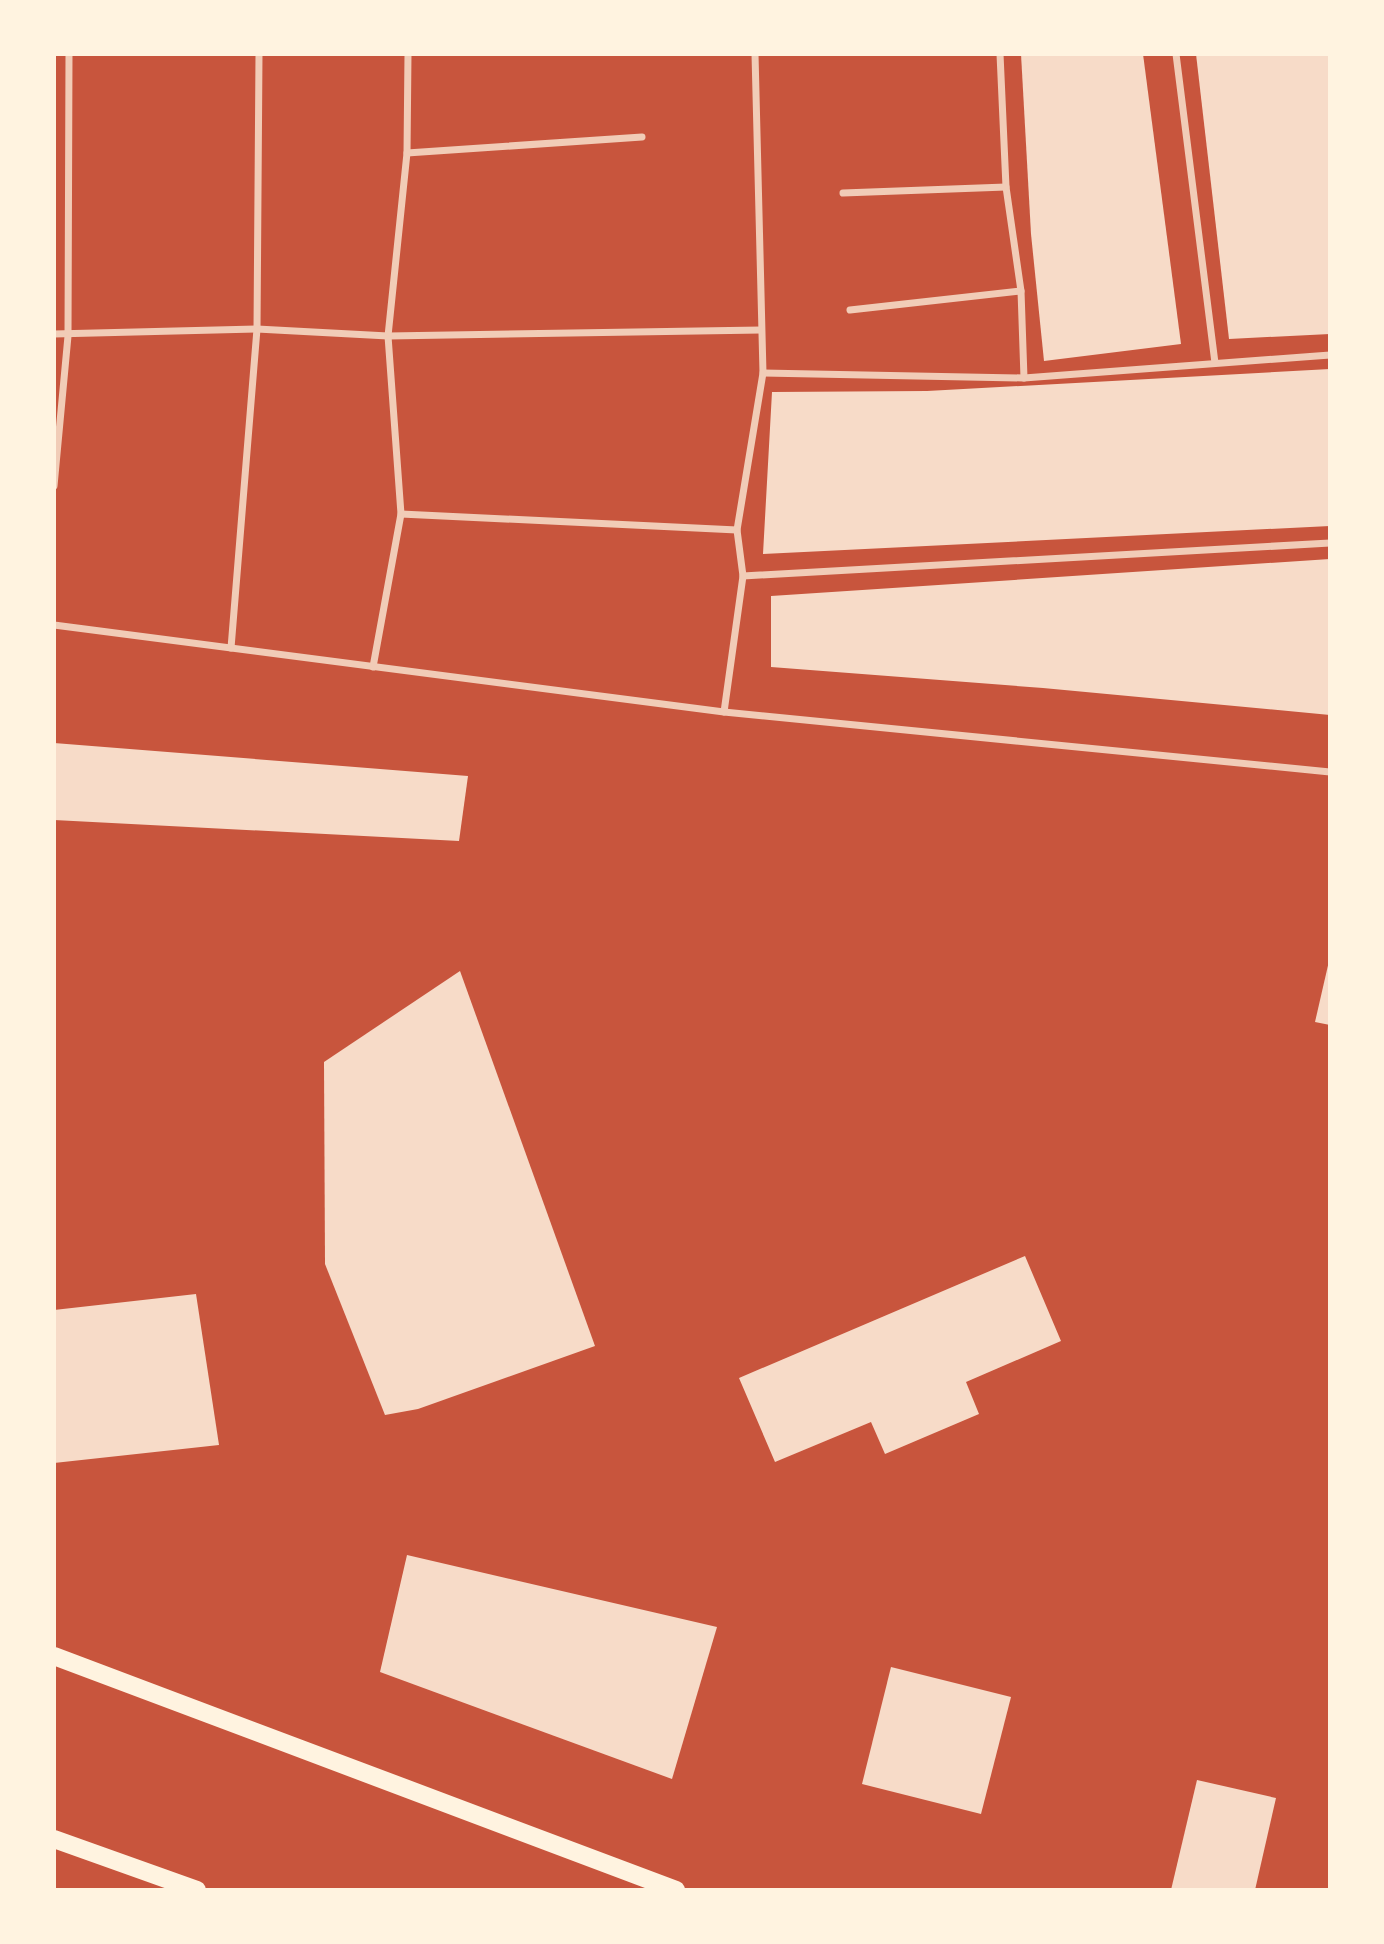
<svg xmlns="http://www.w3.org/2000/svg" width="1384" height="1944" font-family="Rubik,sans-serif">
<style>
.building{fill:#f7dbc8}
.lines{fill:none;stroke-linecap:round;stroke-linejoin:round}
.minor{stroke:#f1ccb7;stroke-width:7}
.primary{stroke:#fff3e0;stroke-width:18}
</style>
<rect width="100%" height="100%" fill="#c8553d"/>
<g class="building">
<path d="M1021,54H1143L1181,344L1044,361L1031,234Z"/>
<path d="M1196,54H1330V334L1229,339Z"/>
<path d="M1330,369V526L763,554L772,392L927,391Z"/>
<path d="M1330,559V715L1043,688L771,667V596Z"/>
<path d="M54,743L468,776L459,841L54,820Z"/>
<path d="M1329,961H1330V1025L1315,1022Z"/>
<path d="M460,971L595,1346L418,1409L385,1415L325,1264L324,1062Z"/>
<path d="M1025,1256L1061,1341L966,1382L979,1414L885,1454L871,1422L775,1462L739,1378Z"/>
<path d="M196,1294L219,1445L54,1463V1310Z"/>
<path d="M407,1555L717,1627L672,1779L380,1672Z"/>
<path d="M891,1667L1011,1697L981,1814L862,1784Z"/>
<path d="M1197,1780L1276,1798L1255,1890H1171Z"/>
</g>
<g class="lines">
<g class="minor">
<path d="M1000,54L1006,187L1021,291L1024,378"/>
<path d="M1176,54L1215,363"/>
<path d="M407,153L642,137"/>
<path d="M843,193L1006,187"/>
<path d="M850,310L1021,291"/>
<path d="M54,334L257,329L388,336L761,330"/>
<path d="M763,373L1024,378L1330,355"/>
<path d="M54,486L68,336L69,54"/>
<path d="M401,514L737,530"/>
<path d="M743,576L1330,543"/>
<path d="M54,625L724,712L1330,772"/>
<path d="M231,648L257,329L259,54"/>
<path d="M373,667L401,514L388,336L407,153L408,54"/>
<path d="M724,712L743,576L737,530L763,373L755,54"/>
</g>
<g class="primary">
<path d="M54,1656L676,1890"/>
<path d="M54,1839L197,1890"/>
</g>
</g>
<rect width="1384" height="1944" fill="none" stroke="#fff3e0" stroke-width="112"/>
</svg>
